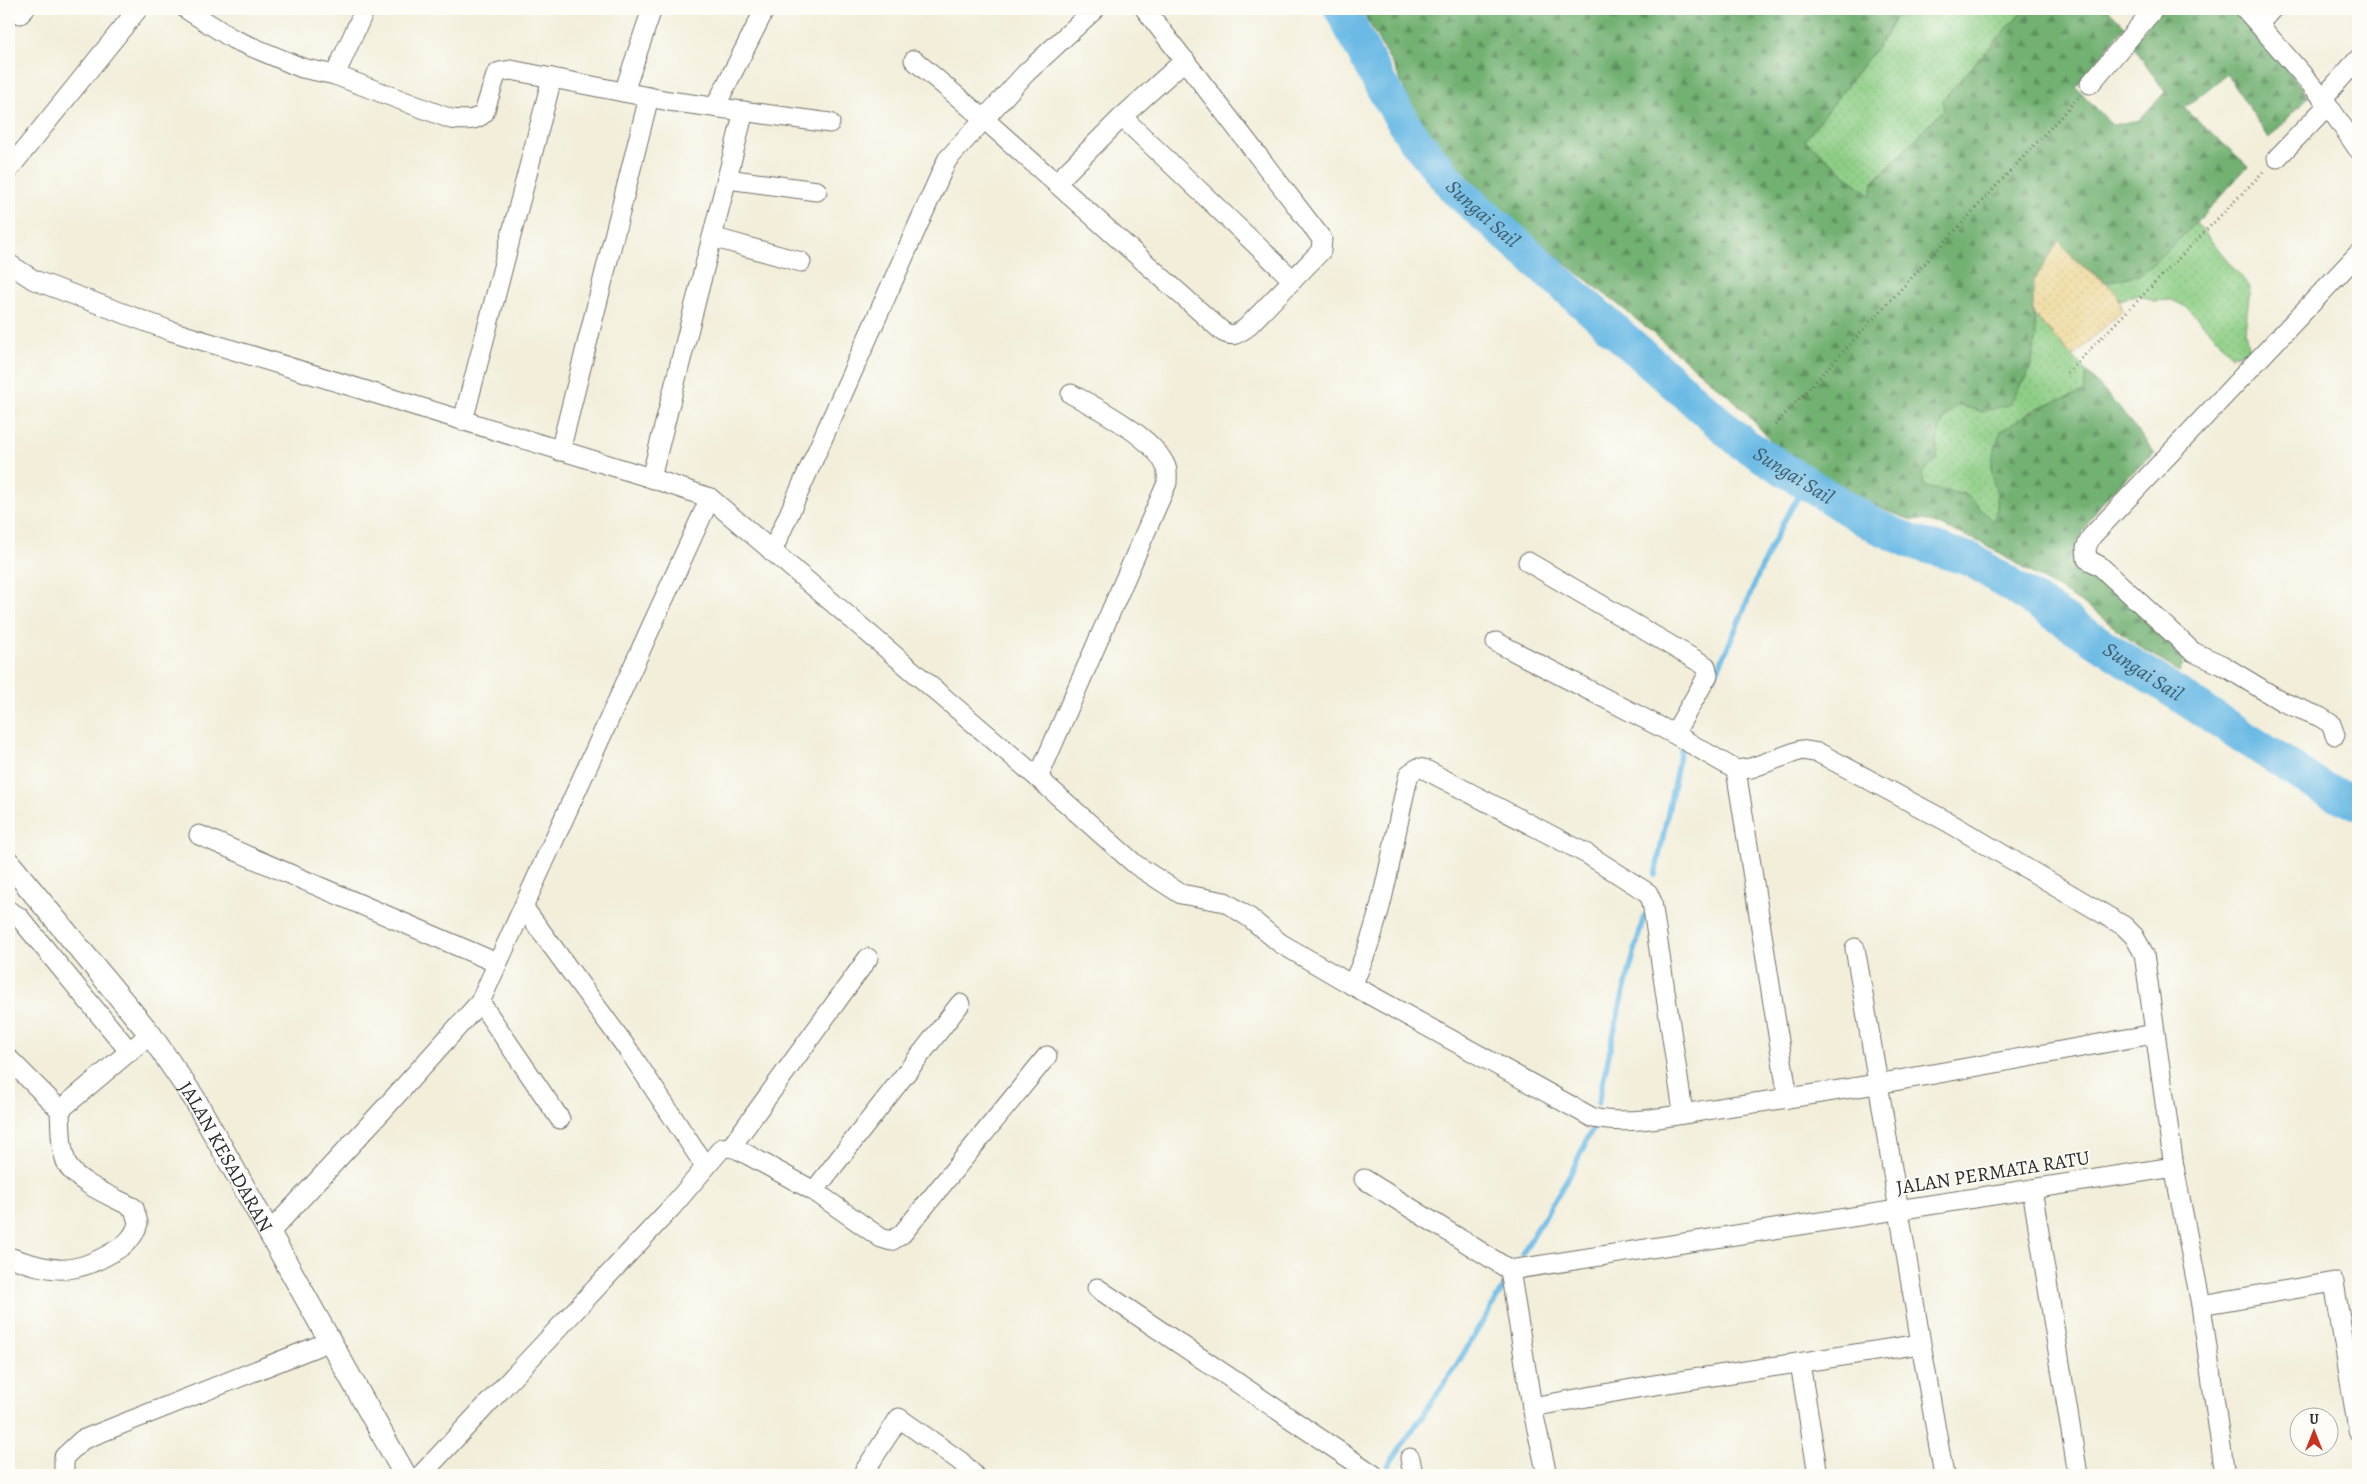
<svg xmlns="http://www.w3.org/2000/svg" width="2367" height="1484" font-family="Alegreya,serif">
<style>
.grass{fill:url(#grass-dots);stroke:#5c7c58}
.forest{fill:url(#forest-firs);stroke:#4e6e4e}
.sand{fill:url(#sand-dots);stroke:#8c8264}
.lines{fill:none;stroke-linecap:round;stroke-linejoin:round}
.stream{stroke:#6abae5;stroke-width:5.5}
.river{stroke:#6abae5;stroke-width:34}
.minor-casing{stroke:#716f68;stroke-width:21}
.tertiary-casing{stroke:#716f68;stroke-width:24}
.path{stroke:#716f68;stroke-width:3;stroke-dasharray:1 4;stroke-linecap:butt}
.minor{stroke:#fff;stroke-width:19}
.tertiary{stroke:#fff;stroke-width:22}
.labels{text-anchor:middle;stroke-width:4;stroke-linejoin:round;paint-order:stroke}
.street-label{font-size:20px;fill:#2b2b2b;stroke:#fdfcf7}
.water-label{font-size:21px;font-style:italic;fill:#415d6c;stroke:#fdfcf7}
</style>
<defs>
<pattern id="grass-dots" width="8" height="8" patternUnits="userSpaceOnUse" patternTransform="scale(1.25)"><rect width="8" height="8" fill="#8dce85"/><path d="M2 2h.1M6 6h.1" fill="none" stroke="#7ab173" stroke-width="1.8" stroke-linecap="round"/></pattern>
<pattern id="forest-firs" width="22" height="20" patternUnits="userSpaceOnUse" patternTransform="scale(1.25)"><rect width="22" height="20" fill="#72b172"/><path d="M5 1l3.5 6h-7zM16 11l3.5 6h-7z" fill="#5e905e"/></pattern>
<pattern id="sand-dots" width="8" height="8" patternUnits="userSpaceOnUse" patternTransform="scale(1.25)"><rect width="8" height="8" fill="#eeda9e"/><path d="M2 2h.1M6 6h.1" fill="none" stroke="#cb8" stroke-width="1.8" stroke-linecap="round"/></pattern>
</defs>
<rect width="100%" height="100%" fill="#fdfcf7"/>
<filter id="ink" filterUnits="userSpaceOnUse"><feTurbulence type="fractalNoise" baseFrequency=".02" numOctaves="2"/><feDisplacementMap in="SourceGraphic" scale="10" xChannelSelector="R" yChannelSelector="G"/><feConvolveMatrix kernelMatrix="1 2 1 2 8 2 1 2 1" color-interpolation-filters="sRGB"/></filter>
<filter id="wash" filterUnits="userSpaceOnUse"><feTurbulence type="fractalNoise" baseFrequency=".0096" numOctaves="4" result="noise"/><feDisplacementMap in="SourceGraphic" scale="20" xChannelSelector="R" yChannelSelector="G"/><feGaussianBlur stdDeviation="1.12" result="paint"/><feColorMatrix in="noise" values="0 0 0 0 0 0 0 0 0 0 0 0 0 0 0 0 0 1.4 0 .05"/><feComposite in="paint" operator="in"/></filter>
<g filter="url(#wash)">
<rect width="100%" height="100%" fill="#f2eeda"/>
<g class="grass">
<path d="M1899,9H2025L1942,100L1944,109L1873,182L1871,197L1805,140L1886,35Z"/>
<path d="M2196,223L2250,287L2245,331L2249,351L2231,356L2217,338L2186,307L2172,300L2153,301L2137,294L2121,300L2107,282L2141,274Z"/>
<path d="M2034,315L2087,372L2083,392C2067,399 2037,404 2025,416C2016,424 1999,458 1992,470C1997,488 2000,504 1993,522L1967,495L1925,487L1921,472L1937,460C1937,431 1938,425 1957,404L1982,412C1994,404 2010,396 2020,385C2037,368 2036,337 2034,315Z"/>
</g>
<path class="forest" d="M1361,9H1899L1886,35L1805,140L1871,196L1873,183L1944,109L1942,100L2025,9H2108L2125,26L2076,87L2112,125L2139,120L2165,92L2132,44L2161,9H2237L2309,96L2269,138L2227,74L2184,108L2248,166L2200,219L2161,257L2141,274L2107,282L2079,264L2059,242L2033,310L2036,336L2030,369L2010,404L1982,412L1957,404C1938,425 1937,431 1937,460L1922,473L1925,487L1967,495L1993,521C2003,499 1994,492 1992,471C1990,458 1997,443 2001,431C2018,420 2034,410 2053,402C2063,398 2073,397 2083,392L2087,372L2121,410L2155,453C2127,477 2093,504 2080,540L2188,654L2179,672L2137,645L2091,609L1982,543L1929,521L1909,519L1882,509L1832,486L1774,444L1736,402L1625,310L1508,218L1421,127L1397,73Z"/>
<path class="sand" d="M2059,241C2066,249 2073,259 2081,265C2098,278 2120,287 2122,310L2073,357L2034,315L2033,310L2034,281Z"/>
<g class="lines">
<g class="stream">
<path d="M1714,677C1746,613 1765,543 1807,484"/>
<path d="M1655,875L1681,749"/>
<path d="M1598,1103L1619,1010L1644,916"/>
<path d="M1522,1254L1572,1171L1592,1129"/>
<path d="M1388,1466L1456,1366L1504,1286"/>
</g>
<path class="river" id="s1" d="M1341,9L1379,82L1412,136L1456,190L1742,443L1872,524L1912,542L1972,560L2322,788L2358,803"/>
</g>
</g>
<g filter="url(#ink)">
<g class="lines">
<g class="minor-casing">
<g id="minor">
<path d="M186,9L233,39L302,68L335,75L451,119C462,120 475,122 484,113L496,75L499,72L511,70L669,101L830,123"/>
<path d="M2245,9L2323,98L2358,149"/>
<path d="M20,14L25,9"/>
<path d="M2259,24L2272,9"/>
<path d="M914,60L984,119L1223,332C1233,337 1237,334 1246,328L1321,251L1322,239L1145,9"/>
<path d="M335,75L365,9"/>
<path d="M2090,84L2154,9"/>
<path d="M624,92L652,9"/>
<path d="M2323,98L2358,59"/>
<path d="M715,107L765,9"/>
<path d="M1122,117L1293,280"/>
<path d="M2277,158L2328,105"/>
<path d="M9,169L138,9"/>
<path d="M727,179L817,191"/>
<path d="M1056,183L1122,117L1185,60"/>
<path d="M712,237L801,262"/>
<path d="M9,264L34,280L171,331L651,478L710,498L1038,778L1136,865L1181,894L1225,902L1250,918L1280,943L1352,985L1593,1118C1638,1127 1686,1112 1732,1106C1873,1087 2014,1059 2154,1034"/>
<path d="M463,421L552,78"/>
<path d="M560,451L649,97"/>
<path d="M651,478L744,111"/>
<path d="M772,552L947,160L1026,73L1095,9"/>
<path d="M1528,562L1706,666L1708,675L1674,734"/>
<path d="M1496,642L1674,734L1736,770L1751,768L1801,750L1819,753L1948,822L2124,926L2134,936L2144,954L2174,1167"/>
<path d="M2335,735L2331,724L2320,717L2283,702L2222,665L2193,652L2100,566L2087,559L2086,548L2091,537L2358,254"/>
<path d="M1736,770L1788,1098"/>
<path d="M1038,778L1167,483C1167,478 1168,472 1166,467C1155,438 1098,408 1071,394"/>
<path d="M199,835L497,963"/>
<path d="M524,908L629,1051L705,1166"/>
<path d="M9,911L19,917L130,1052"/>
<path d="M1855,948C1886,1123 1912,1300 1944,1475"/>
<path d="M1352,985C1385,918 1391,846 1409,774L1418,768L1424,769L1587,854L1648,893L1652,902L1683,1112"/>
<path d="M480,1002L560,1119"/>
<path d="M9,1059L60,1110C61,1128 60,1147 67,1164C75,1182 117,1199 134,1208L138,1223C135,1237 125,1245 113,1252C73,1276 52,1272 9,1257"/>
<path d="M60,1110L150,1034"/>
<path d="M731,1147L868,958"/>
<path d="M1364,1179L1510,1270"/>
<path d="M2032,1189L2078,1475"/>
<path d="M814,1191L960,1004"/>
<path d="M270,1232L384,1109L480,1002L710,498"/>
<path d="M1510,1270L2174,1167L2201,1305L2225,1475"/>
<path d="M1510,1270L1532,1407L1547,1475"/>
<path d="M1097,1288L1374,1475"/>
<path d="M2201,1305L2334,1282L2358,1430"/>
<path d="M1800,1363L1818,1475"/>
<path d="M1532,1407L1648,1386L1920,1344"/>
<path d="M1410,1458L1413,1475"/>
<path d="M64,1475V1457L82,1440L328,1342"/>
<path d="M421,1475L671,1208L722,1148L731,1147L739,1150L814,1191L881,1238L891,1241L902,1234L1047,1056"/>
<path d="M862,1475L899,1418L960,1461L974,1475"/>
</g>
</g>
<g class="tertiary-casing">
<g id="tertiary">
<path id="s2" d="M9,863L150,1034L194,1098L405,1475"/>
</g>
</g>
<g class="path">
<path d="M2067,373L2264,171"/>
<path d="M1775,425L2078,98"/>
</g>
<use href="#minor" class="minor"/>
<use href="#tertiary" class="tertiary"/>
</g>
</g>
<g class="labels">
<g class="street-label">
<text dy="7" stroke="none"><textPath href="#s2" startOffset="366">JALAN KESADARAN</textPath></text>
<text transform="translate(1993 1172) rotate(-9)" y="7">JALAN PERMATA RATU</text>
</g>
<g class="water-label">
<text dy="7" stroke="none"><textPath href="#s1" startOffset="251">Sungai Sail</textPath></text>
<text dy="7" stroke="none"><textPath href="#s1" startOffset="658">Sungai Sail</textPath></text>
<text dy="7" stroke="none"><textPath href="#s1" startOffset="1061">Sungai Sail</textPath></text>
</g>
</g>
<rect width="2367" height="1484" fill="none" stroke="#fdfcf7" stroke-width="30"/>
<g transform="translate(2314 1432)"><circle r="24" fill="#fdfcf7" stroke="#a9a8a5"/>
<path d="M0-4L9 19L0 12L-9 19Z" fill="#c8321e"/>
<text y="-8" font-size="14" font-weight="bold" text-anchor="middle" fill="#2b2b2b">U</text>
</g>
</svg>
